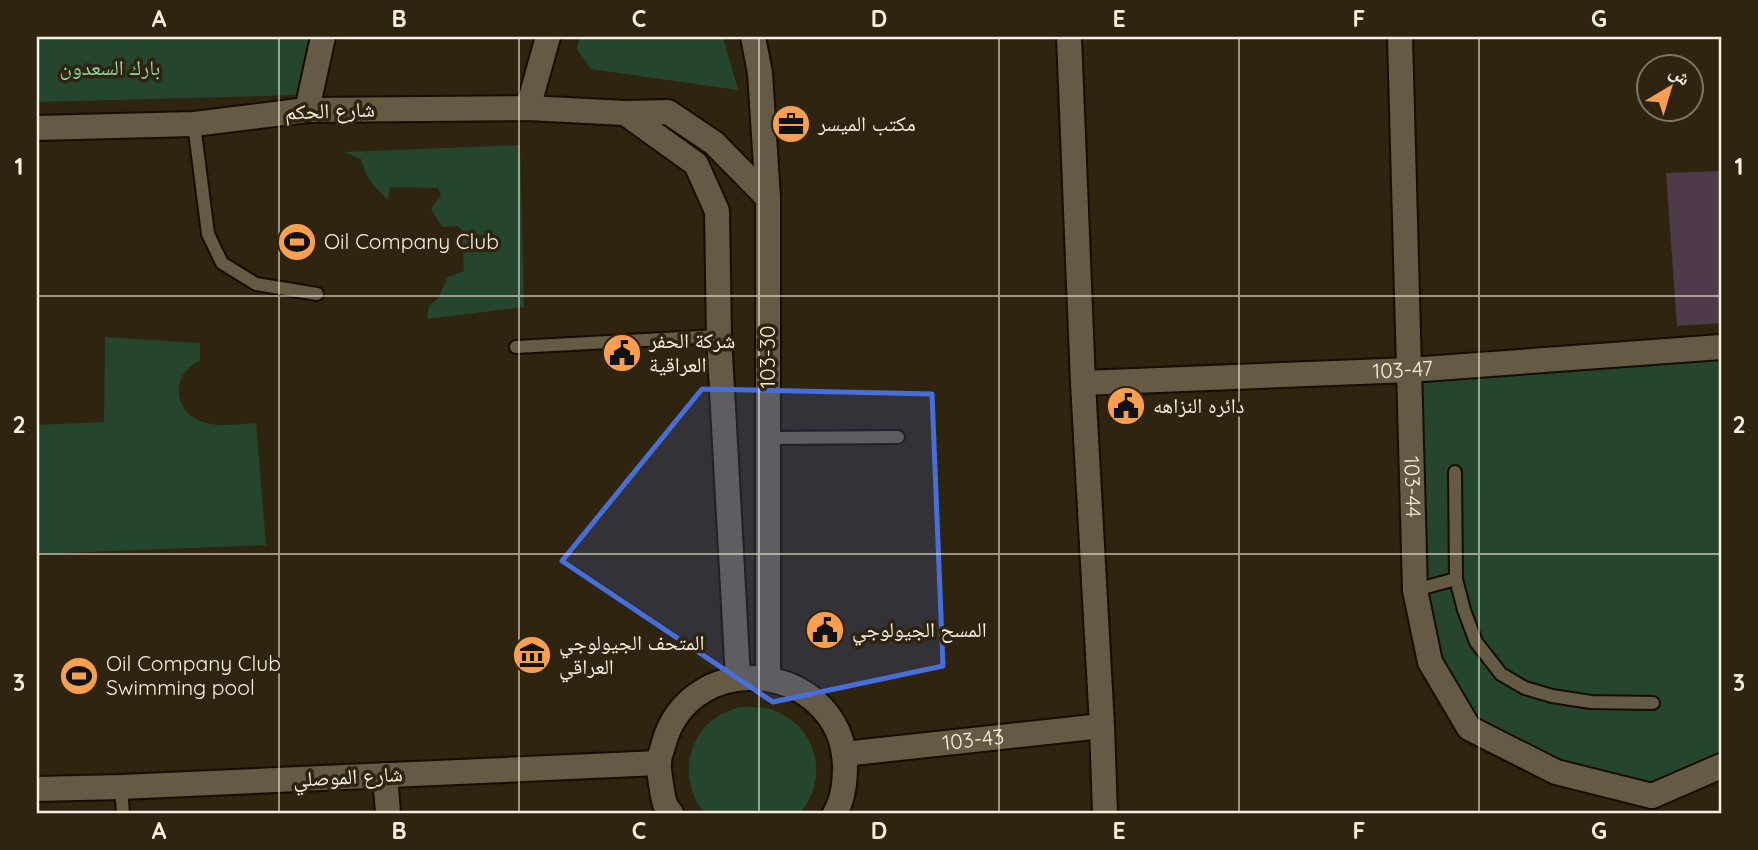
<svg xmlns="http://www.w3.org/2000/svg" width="1758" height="850" font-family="Quicksand,'Noto Naskh Arabic',sans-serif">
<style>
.green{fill:#26452e}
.building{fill:#4e3a48}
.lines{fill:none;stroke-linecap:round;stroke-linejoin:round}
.lane-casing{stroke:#160d00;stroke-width:16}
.street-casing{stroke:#160d00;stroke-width:28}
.lane{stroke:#655a44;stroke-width:12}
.street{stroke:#655a44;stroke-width:24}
.marked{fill:#486eda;fill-opacity:0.2;stroke:#486eda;stroke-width:5;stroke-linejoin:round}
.grid{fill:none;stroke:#f6f0e3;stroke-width:2;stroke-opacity:0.55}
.labels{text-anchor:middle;stroke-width:7;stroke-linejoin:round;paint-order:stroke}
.park-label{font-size:21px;fill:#90d6a1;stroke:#2e2410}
.street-label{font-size:21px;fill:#f6f0e3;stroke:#2e2410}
.poi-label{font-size:21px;fill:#f6f0e3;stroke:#2e2410;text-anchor:start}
.neatline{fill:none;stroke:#f6f0e3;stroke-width:2.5}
.grid-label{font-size:23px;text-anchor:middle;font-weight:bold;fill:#f6f0e3}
</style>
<rect width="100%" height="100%" fill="#2e2410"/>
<g class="green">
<path d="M37,37H309L298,95L37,102Z"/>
<path d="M580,37H723L738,90L591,69L577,49Z"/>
<path d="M520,145L524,307L427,319L429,306L438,298L448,277L464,271L462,231L458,226L442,227L431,209L441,195L438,188L390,187L388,200C374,186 366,179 361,159L344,152Z"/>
<path d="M105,337L200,343V361C171,373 172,409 200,421C217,428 239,424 256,423L266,545L37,554V425L104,422Z"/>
<path d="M1721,355V766L1652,796L1470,743L1415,590L1410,370Z"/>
<path d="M739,707C754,707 769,706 782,714C820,734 827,782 800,813H705C679,784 685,737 718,716C724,712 732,710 739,707Z"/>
</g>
<path class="building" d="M1721,171V323L1677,326L1666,173Z"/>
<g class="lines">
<g class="lane-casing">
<g id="lane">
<path d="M194,124L208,234L222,263L256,284L317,294"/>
<path d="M516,347L719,336"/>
<path d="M768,438L898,437"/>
<path d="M1455,472L1456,579L1464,610L1476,642L1501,674L1525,688L1552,696L1591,702L1653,703"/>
<path d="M1415,590L1456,579"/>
<path d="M121,787L123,813"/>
</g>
</g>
<g class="street-casing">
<g id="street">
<path d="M753,37L760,73L768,198V678"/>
<path d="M1069,37L1083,383L1102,726L1105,813"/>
<path id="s1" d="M1400,37L1415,590L1430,662L1469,728L1556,772L1652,796"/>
<path d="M528,108L548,37"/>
<path d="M307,110L323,37"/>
<path d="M625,113L696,164L717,211L719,336L738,678"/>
<path d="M37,128L194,124L307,110L528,108L625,113L668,112L714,143L768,198"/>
<path id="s2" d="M1083,383L1410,370L1721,347"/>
<path id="s3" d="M844,754L1102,726"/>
<path d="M385,775L388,813"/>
<path d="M37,789L121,787L659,763"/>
<path d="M1652,796L1721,766"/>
<path d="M671,813C670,812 666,806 665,804C663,798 658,768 659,762C659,757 662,751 663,746C689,644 842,662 845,766C845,782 843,800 835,813"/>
</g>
</g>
<use href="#lane" class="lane"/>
<use href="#street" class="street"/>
</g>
<path class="marked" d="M702,389L932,394L943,666L773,702L562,561Z"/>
<path class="grid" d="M279,37V813M519,37V813M759,37V813M999,37V813M1239,37V813M1479,37V813M37,296H1721M37,554H1721"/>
<defs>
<g id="office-disc" transform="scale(2.0125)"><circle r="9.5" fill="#fa9f4f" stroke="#2e2410"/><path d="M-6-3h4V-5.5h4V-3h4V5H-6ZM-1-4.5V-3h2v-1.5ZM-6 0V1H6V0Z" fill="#111"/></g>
<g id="stadium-disc" transform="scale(2.0125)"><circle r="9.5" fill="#fa9f4f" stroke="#2e2410"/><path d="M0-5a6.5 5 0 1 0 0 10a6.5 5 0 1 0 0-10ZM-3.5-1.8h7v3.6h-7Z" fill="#111"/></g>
<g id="civic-disc" transform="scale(2.0125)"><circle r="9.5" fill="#fa9f4f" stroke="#2e2410"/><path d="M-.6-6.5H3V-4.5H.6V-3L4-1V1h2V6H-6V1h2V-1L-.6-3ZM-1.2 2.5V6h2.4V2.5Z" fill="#111"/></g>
<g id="museum-disc" transform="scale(2.0125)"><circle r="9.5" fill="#fa9f4f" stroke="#2e2410"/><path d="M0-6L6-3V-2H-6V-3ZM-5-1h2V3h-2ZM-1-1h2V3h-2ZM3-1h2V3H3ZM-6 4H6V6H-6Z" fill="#111"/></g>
</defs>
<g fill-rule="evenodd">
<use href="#office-disc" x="791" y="124"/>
<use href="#stadium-disc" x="297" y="242"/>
<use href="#civic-disc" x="622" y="353"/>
<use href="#civic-disc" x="1126" y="406"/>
<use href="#civic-disc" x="825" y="630"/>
<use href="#museum-disc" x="532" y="655"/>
<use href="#stadium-disc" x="79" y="676"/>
</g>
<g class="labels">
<g class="park-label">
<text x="110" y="75">بارك السعدون</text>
</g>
<g class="street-label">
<text transform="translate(330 111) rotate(-2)" y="7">شارع الحكم</text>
<text transform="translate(768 357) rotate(-90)" y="7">103-30</text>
<text dy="7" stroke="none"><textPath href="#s2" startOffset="320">103-47</textPath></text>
<text dy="7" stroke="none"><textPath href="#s1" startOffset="450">103-44</textPath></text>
<text dy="7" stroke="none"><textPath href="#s3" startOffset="130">103-43</textPath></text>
<text transform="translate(348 777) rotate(-3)" y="7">شارع الموصلي</text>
</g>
<g class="poi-label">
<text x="818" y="131">مكتب الميسر</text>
<text x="324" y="249">Oil Company Club</text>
<text x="649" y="348">شركة الحفر<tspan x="649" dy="24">العراقية</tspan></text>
<text x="1153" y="413">دائره النزاهه</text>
<text x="852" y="637">المسح الجيولوجي</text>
<text x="559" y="650">المتحف الجيولوجي<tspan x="559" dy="24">العراقي</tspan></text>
<text x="106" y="671">Oil Company Club<tspan x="106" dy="24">Swimming pool</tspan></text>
</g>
</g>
<rect width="1758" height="850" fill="none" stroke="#2e2410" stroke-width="77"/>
<g transform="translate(1670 88) rotate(38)"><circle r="33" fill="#2e2410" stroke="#7e7664" stroke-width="2"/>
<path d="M0-5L12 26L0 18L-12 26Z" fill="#fa9f4f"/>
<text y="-10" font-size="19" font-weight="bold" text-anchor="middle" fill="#f6f0e3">ش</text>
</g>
<rect x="38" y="38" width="1682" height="774" class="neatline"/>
<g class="grid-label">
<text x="159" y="27">A</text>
<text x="399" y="27">B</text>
<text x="639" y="27">C</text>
<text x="879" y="27">D</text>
<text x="1119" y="27">E</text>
<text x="1359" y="27">F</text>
<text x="1599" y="27">G</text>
<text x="19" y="175">1</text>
<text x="1739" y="175">1</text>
<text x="19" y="433">2</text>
<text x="1739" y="433">2</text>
<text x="19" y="691">3</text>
<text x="1739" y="691">3</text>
<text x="159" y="839">A</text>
<text x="399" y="839">B</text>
<text x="639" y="839">C</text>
<text x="879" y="839">D</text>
<text x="1119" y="839">E</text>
<text x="1359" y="839">F</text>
<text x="1599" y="839">G</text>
</g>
</svg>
